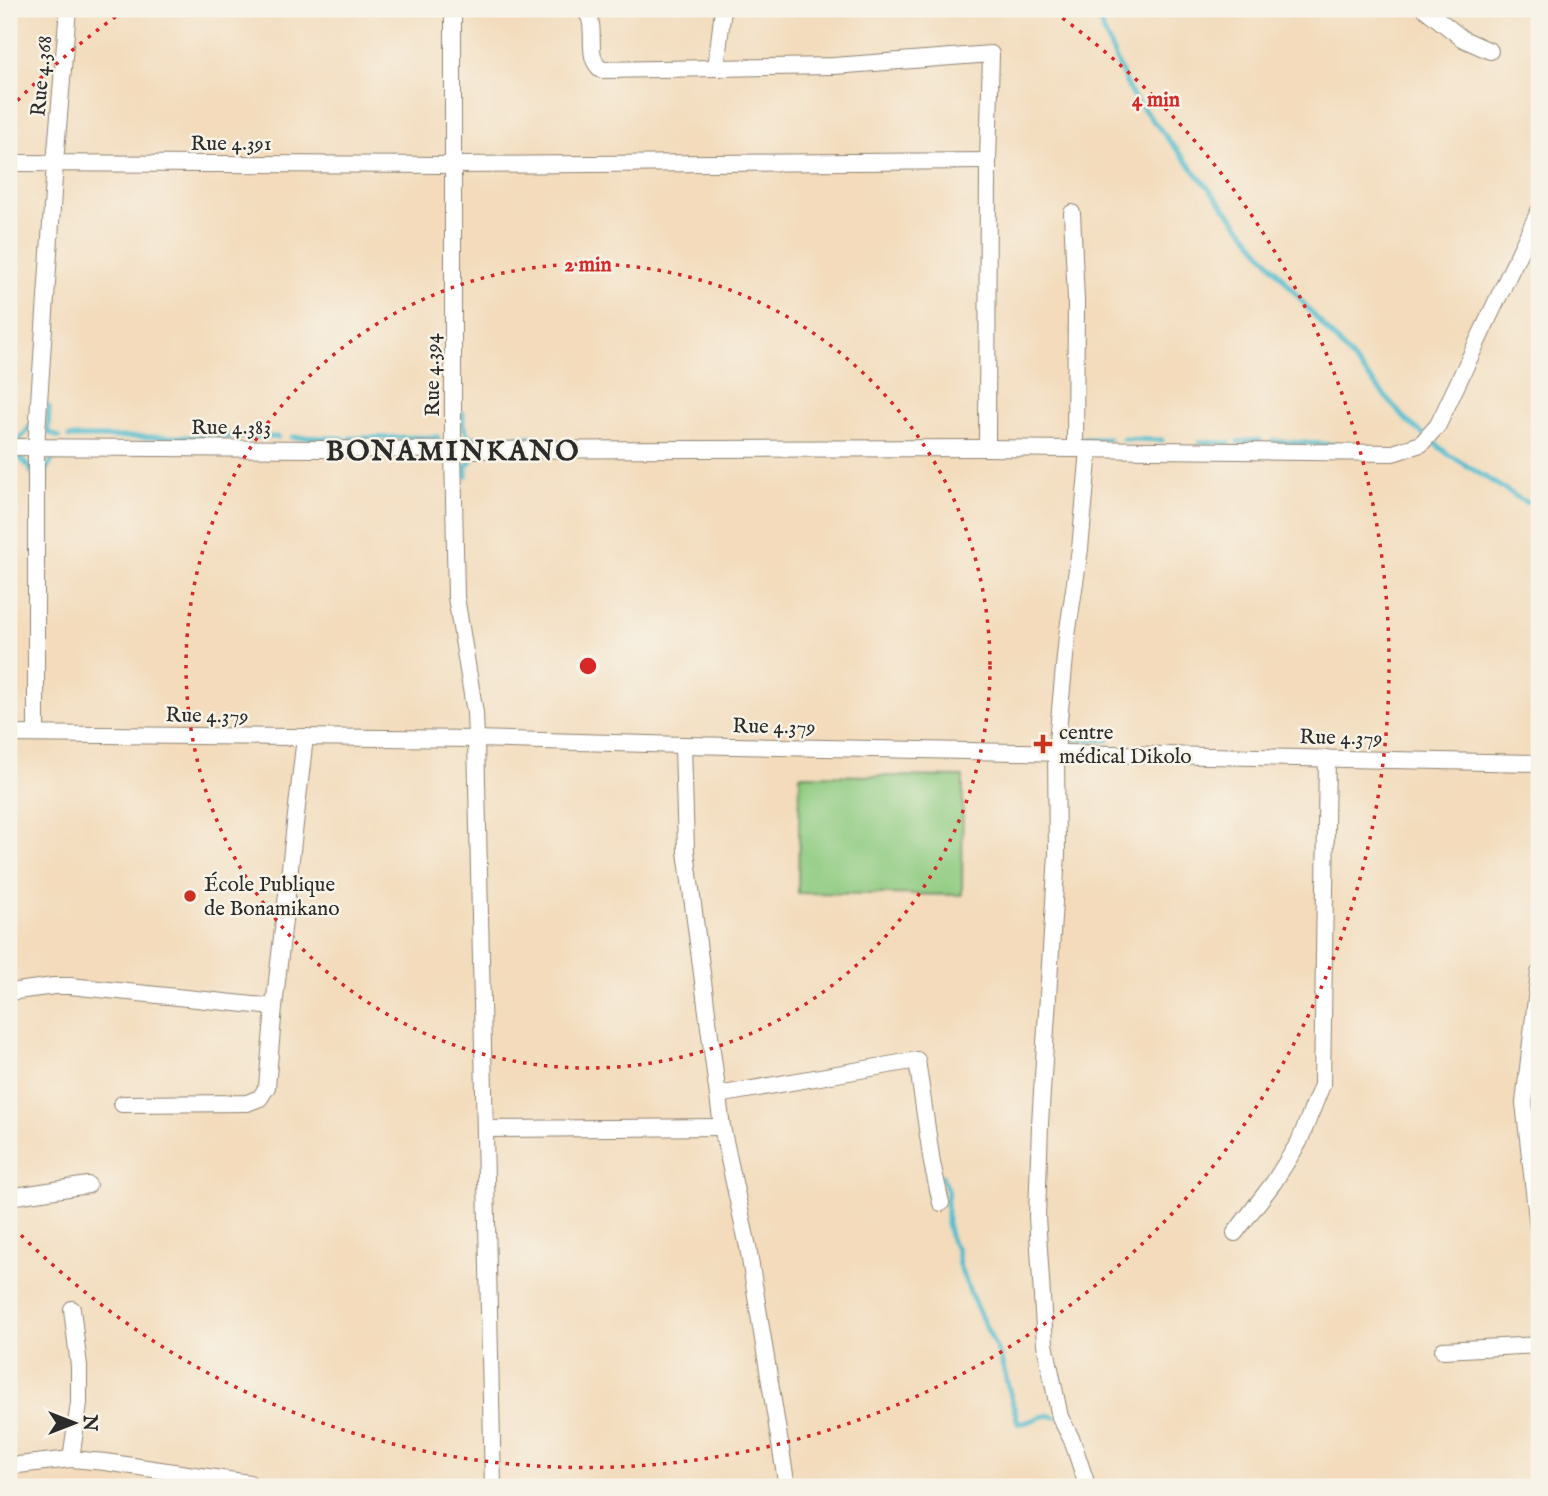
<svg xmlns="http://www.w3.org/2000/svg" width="1548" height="1496" font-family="'IM FELL English',serif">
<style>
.green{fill:#8fcb81;stroke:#5d7b56;stroke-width:2}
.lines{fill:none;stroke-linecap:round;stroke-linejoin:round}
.stream{stroke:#50bbcc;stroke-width:5}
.minor-casing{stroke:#8f8373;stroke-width:18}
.minor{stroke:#fff;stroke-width:16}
.ring{fill:none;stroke:#d62828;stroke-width:3.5;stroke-dasharray:3.5 7}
.poi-dot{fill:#c8321e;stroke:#f7f3e8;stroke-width:2.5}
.labels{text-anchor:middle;stroke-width:5;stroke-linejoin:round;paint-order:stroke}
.street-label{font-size:21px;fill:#2b2b2b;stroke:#f7f3e8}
.poi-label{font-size:21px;fill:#2b2b2b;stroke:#f7f3e8;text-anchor:start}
.district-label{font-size:28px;font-weight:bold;letter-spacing:2px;fill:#2b2b2b;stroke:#f7f3e8}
.centre{fill:#d62828;stroke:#f7f3e8;stroke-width:3.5}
.ring-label{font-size:21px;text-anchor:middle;font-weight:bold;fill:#d62828;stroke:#f7f3e8;stroke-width:5;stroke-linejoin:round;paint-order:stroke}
</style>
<rect width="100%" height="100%" fill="#f7f3e8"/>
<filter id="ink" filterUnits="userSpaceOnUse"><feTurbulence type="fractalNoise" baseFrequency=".0143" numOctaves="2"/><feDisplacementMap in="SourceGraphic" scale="14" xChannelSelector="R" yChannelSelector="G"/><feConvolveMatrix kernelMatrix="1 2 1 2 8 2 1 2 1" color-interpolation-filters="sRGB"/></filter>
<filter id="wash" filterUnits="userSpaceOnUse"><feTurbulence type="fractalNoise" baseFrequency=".00686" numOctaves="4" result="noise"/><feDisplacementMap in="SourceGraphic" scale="28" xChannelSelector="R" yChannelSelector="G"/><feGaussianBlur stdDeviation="1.57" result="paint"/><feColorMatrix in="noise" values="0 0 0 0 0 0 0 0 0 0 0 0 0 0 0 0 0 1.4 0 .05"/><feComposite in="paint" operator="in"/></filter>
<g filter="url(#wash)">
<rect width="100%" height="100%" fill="#f3dbbb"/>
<path class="green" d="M800,775L963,777L962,895L798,893Z"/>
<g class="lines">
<g class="stream">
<path d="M1094,9L1131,94L1305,305L1407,421L1448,454L1525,502L1539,504"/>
<path d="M49,407L48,432L59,437"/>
<path d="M463,413V425L469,437L491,438"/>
<path d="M69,437H278"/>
<path d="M292,437L343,438"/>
<path d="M502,437H540"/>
<path d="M9,438H21L32,424"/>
<path d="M350,438L438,437"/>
<path d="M1083,439H1109"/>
<path d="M1123,439L1162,440"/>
<path d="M1273,441L1336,445"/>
<path d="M1200,442L1229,443"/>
<path d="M1238,442L1260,440"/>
<path d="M18,456L31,469V472"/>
<path d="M47,468L56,455H61"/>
<path d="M466,476V466L472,460"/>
<path d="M45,481L46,468"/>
<path d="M1064,738L1108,740"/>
<path d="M942,1176L948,1191L947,1199"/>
<path d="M947,1203V1223L951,1240L957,1249L959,1265L975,1304L1000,1356L1018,1423C1031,1425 1042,1411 1055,1417"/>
</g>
</g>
</g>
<g filter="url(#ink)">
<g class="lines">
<g class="minor-casing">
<g id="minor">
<path d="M453,9V450L456,597L475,713L476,739L493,1487"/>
<path d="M584,9C586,12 589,16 590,19C595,36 586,59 602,70L716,68"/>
<path d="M723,9L716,68L834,66L991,54L988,161L987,448"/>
<path d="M1425,9L1463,39L1490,51"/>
<path d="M9,163L453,165L988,161"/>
<path d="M1072,213L1076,300L1075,449"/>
<path d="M9,447L453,450L987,448L1393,453L1421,444L1438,425L1539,211"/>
<path d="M9,734L476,739L683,745L1539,763"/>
<path d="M36,734V447L55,163L68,9"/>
<path d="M683,745L686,851L722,1127L748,1247L787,1487"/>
<path d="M1539,973L1524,1103L1539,1236"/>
<path d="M9,992L54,986H70L274,1007L305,737"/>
<path d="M718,1095L917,1060L932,1163L941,1203"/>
<path d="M122,1104L247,1103L260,1098L267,1087L274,1007"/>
<path d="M486,1129L722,1127"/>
<path d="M9,1197L88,1185"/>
<path d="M1235,1233L1274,1182L1299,1142L1322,1085L1327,758"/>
<path d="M1443,1350L1539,1345"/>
<path d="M71,1459L79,1403V1366L72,1309"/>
<path d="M9,1466L71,1459L105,1462L249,1483"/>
<path d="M1085,1479L1072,1440L1060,1417L1045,1344L1037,1217L1040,1124L1057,854L1056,752L1067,636L1080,549L1089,450"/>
</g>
</g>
<use href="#minor" class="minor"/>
</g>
</g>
<g class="ring">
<circle cx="588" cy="666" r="402"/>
<path d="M10 108A803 803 0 0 1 122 12M1054 12A803 803 0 1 1 10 1224"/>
</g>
<g class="poi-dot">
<path d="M1039.5 733.5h7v7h7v7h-7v7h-7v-7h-7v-7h7z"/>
<circle cx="190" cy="896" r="7"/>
</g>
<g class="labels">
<g class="street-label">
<text transform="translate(41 76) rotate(-85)" y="7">Rue 4.368</text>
<text x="231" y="150">Rue 4.391</text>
<text transform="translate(432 375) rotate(-90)" y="7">Rue 4.394</text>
<text x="231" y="434">Rue 4.383</text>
<text transform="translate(207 715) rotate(1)" y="7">Rue 4.379</text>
<text transform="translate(774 726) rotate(1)" y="7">Rue 4.379</text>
<text transform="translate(1341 737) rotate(1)" y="7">Rue 4.379</text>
</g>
<g class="poi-label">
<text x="1059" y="739">centre<tspan x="1059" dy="24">médical Dikolo</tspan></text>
<text x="204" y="891">École Publique<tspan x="204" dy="24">de Bonamikano</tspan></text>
</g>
<g class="district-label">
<text x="453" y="460">BONAMINKANO</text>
</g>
</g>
<circle cx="588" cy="666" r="10" class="centre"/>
<g class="ring-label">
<text x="1156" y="106">4 min</text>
<text x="588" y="271">2 min</text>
</g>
<rect width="1548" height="1496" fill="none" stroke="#f7f3e8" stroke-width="35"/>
<g transform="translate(74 1423) rotate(90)" stroke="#f7f3e8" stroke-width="5" paint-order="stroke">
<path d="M0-5L12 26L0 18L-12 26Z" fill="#2b2b2b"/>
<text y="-10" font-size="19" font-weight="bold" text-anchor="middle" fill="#2b2b2b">N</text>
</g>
</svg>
